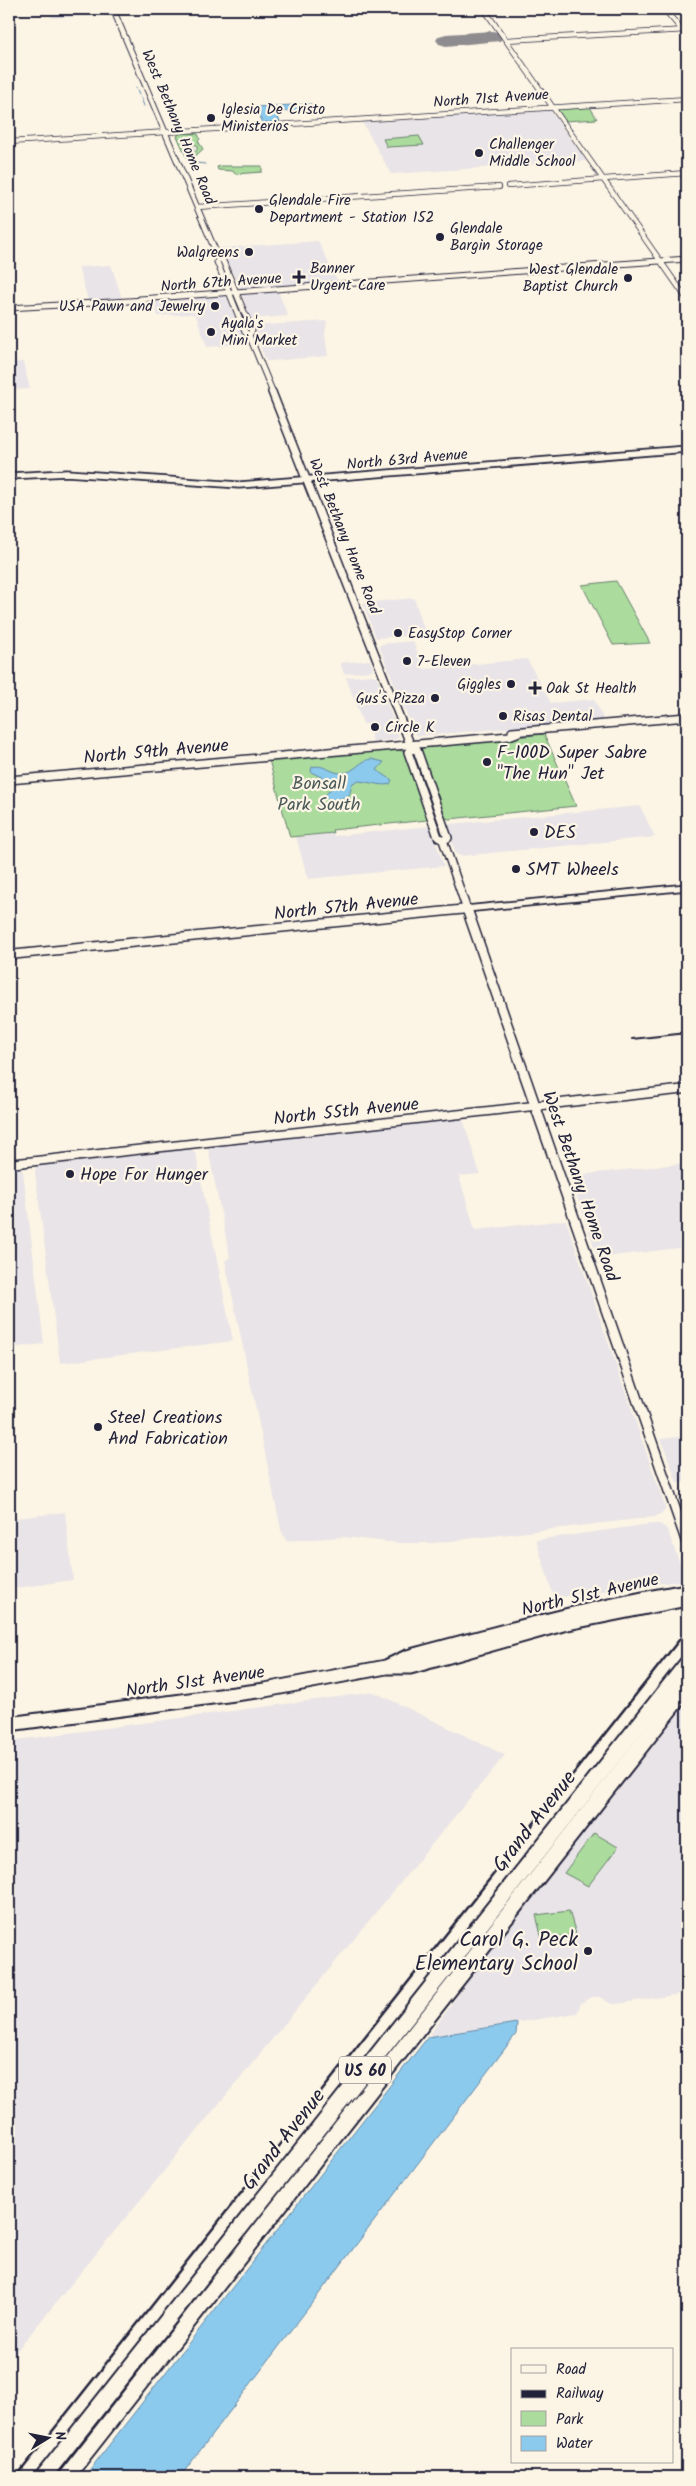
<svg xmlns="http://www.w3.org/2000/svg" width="696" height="2486" font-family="Kalam,sans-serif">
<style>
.built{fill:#e9e4e7}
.green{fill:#abdc9d;stroke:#667f6c}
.water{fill:#8ccaed;stroke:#6287a6}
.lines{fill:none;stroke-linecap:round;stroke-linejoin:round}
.stream{stroke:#6287a6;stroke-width:1}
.runway{fill:#8f8c90;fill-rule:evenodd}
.tertiary-far2-casing{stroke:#22223b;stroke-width:6}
.tertiary-far1-casing{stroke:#22223b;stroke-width:9}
.tertiary-casing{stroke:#22223b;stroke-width:11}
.secondary-far2-casing{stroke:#22223b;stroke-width:7}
.secondary-far1-casing{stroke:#22223b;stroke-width:10}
.secondary-casing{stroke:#22223b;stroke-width:12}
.primary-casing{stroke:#22223b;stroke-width:17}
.trunk-casing{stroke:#22223b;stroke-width:19}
.tertiary-far2{stroke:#fcf5e5;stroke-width:4.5}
.tertiary-far1{stroke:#fcf5e5;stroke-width:5.5}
.tertiary{stroke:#fcf5e5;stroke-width:8}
.secondary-far2{stroke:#fcf5e5;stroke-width:5}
.secondary-far1{stroke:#fcf5e5;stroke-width:7}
.secondary{stroke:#fcf5e5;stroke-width:9}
.primary{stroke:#fcf5e5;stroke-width:13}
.trunk{stroke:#fcf5e5;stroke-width:15}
.rail-far1{stroke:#22223b;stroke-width:2}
.rail{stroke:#22223b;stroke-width:2.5}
.poi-dot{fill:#22223b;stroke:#fcf5e5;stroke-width:2}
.labels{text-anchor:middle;stroke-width:4.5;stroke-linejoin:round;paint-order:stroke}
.far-street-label{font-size:15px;fill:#22223b;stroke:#fcf5e5}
.far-poi-label{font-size:15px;fill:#22223b;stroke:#fcf5e5;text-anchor:start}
.shield{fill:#fcf5e5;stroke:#63616e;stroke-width:1}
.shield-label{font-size:16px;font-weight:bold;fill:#22223b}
.street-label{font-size:18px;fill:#22223b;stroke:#fcf5e5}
.poi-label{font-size:18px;fill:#22223b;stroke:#fcf5e5;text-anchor:start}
.park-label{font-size:18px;fill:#4b5a58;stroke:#fcf5e5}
.near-street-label{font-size:21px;fill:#22223b;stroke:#fcf5e5}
.near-poi-label{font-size:21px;fill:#22223b;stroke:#fcf5e5;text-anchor:end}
</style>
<rect width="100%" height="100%" fill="#fcf5e5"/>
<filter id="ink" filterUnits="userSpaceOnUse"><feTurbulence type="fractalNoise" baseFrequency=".02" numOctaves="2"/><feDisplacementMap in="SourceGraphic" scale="10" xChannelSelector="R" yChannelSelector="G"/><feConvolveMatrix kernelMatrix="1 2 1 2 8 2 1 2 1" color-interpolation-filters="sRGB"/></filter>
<g filter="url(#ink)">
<g class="built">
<path d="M48,9H108L110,14L52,18Z"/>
<path d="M497,35L501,41L444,44L441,38Z"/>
<path d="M550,110L586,161L391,174L361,120Z"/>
<path d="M318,241L338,282L240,288L220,248Z"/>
<path d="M111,265L122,298L88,300L78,267Z"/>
<path d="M278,291L288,316L249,319L242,295Z"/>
<path d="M226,296L247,344L207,347L196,316L192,314L158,316L153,300Z"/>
<path d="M327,321L325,335L328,356L271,361H266L252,326Z"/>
<path d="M23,362L30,389L9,390V363Z"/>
<path d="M414,598L426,635L376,638L363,603Z"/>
<path d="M413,641L424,669L527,659L551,703L594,699L604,720L418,736L414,733L412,721L408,718L379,646L381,644Z"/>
<path d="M370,660L373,669L370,671L344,674L340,663Z"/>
<path d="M373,675L377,677L399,735L397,739L373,742L367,724H363L346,677Z"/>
<path d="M640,806L655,837L461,856L456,854L447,827L450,824Z"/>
<path d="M430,826L444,866L308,879L296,837L333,833L334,836Z"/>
<path d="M463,1119L480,1174L459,1176L475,1230L566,1220L665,1506V1511L655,1517L433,1543H397L343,1537L286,1541L281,1530L225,1261L230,1257L208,1149L218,1145Z"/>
<path d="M186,1149H192L196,1155L233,1341L60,1363L35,1172L36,1166Z"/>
<path d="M687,1163V1247L598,1258L570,1176Z"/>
<path d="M19,1168L23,1171L44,1344L9,1348V1169Z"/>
<path d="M687,1436V1482L677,1483L661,1439Z"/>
<path d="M65,1512L73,1580L9,1589V1519Z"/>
<path d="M651,1524H660L667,1529L686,1580L554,1598L536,1540Z"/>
<path d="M374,1692L505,1755L9,2360V1741Z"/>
<path d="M687,1698V1993L616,2004H611L600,1997H591L581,2003L577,2013L428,2037L519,1909L573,1841L620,1787L626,1773Z"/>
</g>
<g class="green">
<path d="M590,107L597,119L565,121L557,109Z"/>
<path d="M182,132L198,134L200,139L198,141L203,149L192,159L190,158L197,150V145L189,144L191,149L187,158L177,136Z"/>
<path d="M419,136L424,145L387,147L383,139Z"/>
<path d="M221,166H262V172L235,174L233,171L218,170L217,167Z"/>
<path d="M616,581L650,643L613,645L582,585Z"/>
<path d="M544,734L576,806L449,819L443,817L420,750L423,747Z"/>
<path d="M397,749L406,753L427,820L332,830L333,833L290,837L269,760Z"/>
<path d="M594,1833L618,1847L588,1886L564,1873Z"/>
<path d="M569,1911L576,1934L542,1939L536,1915Z"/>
</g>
<g class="water">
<path d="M311,104L314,109L276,112L280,122L262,123L255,107Z"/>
<path d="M371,759L384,762L377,770L392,780L390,784C380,788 359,777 353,783C351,785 351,791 349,795L337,800L327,799L324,796L333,787V783L311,772L312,767C324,763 331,774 343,773C355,772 359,761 371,759Z"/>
<path d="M517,2023L516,2034L180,2477H84L428,2037Z"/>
</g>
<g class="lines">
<g class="stream">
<path d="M136,88L139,95"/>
<path d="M141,98L144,106"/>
<path d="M192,144L194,149L188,162L205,164"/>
</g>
<path class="runway" d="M493,31L500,33L503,37L500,41L446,46L439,44L436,40L439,36L446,34Z"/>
<g class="tertiary-far2-casing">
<g id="tertiary-far2">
<path d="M484,9L687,299"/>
<path d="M664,9L687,36"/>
<path d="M506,40L687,30"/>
<path d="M9,142L687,99"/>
<path d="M508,186L687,173"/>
<path d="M197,207L499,187"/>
</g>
</g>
<g class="tertiary-far1-casing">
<g id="tertiary-far1">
<path d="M9,476L67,473L239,485L687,449"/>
<path d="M456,910L687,887"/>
</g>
</g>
<g class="tertiary-casing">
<g id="tertiary">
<path d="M9,955L468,909"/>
<path d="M9,1164L687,1089"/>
</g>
</g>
<g class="secondary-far2-casing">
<g id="secondary-far2">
<path d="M113,9L218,257L217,262L245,332L249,335L273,393"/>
<path d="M218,257L223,261L252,331L249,335"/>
<path d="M140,299L687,259"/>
<path d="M9,308L145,300"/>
</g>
</g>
<g class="secondary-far1-casing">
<g id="secondary-far1">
<path d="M272,392L412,749L417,750L448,838L443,840"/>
<path d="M512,732L687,717"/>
<path d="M412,749L408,752L438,837L443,840L467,910"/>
<path d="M9,780L509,736L517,733"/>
</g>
</g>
<g class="secondary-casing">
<path id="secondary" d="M467,909L687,1543"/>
</g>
<g class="primary-casing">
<g id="primary">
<path d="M388,1666L407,1657C500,1632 592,1607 687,1591"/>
<path d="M9,1724L265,1690L386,1667H410L563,1624L687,1599"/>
</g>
</g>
<g class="trunk-casing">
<g id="trunk">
<path d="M43,2477L687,1664"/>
<path d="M66,2477L687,1687"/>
</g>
</g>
<use href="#tertiary-far2" class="tertiary-far2"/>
<use href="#tertiary-far1" class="tertiary-far1"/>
<use href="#tertiary" class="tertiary"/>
<use href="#secondary-far2" class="secondary-far2"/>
<use href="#secondary-far1" class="secondary-far1"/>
<use href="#secondary" class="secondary"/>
<use href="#primary" class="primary"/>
<use href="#trunk" class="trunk"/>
<path class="rail-far1" d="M632,1039L687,1033"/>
<path class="rail" d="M16,2477L687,1630"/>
</g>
</g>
<g class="poi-dot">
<circle cx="211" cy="118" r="5"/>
<circle cx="479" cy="153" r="5"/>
<circle cx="259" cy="209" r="5"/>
<circle cx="440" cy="237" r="5"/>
<circle cx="249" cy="252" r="5"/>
<path d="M296.5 269.5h5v5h5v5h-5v5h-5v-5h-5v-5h5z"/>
<circle cx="628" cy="278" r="5"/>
<circle cx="215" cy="306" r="5"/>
<circle cx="211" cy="332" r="5"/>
<circle cx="398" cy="633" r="5"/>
<circle cx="407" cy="661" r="5"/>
<circle cx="511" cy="684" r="5"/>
<path d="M532.5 680.5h5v5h5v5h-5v5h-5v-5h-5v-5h5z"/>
<circle cx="435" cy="698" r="5"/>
<circle cx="503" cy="716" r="5"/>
<circle cx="375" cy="727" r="5"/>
<circle cx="487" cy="762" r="5"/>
<circle cx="534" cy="832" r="5"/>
<circle cx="516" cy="869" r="5"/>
<circle cx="70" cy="1174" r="5"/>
<circle cx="98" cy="1427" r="5"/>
<circle cx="588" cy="1951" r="5"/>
</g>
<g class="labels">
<g class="far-street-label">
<text transform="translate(491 98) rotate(-4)" y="5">North 71st Avenue</text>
<text transform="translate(179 127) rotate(67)" y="5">West Bethany Home Road</text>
<text transform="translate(221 282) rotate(-4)" y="5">North 67th Avenue</text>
<text transform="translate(407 459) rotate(-5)" y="5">North 63rd Avenue</text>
<text transform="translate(345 536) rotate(68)" y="5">West Bethany Home Road</text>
</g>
<g class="far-poi-label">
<text x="221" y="114">Iglesia De Cristo<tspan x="221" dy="17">Ministerios</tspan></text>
<text x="489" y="149">Challenger<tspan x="489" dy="17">Middle School</tspan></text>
<text x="269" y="205">Glendale Fire<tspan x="269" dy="17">Department - Station 152</tspan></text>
<text x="450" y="233">Glendale<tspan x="450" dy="17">Bargin Storage</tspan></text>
<text x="239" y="257" text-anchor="end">Walgreens</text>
<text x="310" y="273">Banner<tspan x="310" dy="17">Urgent Care</tspan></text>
<text x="618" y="274" text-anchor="end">West Glendale<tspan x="618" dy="17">Baptist Church</tspan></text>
<text x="205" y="311" text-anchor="end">USA Pawn and Jewelry</text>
<text x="221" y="328">Ayala's<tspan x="221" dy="17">Mini Market</tspan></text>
<text x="408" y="638">EasyStop Corner</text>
<text x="417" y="666">7-Eleven</text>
<text x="501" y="689" text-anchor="end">Giggles</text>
<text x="546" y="693">Oak St Health</text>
<text x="425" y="703" text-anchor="end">Gus's Pizza</text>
<text x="513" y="721">Risas Dental</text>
<text x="385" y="732">Circle K</text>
</g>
<rect class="shield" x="339" y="2056.5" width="52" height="27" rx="4"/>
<g class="shield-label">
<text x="365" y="2076">US 60</text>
</g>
<g class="street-label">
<text transform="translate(156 751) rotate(-5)" y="6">North 59th Avenue</text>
<text transform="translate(346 906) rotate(-6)" y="6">North 57th Avenue</text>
<text transform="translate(346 1111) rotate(-6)" y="6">North 55th Avenue</text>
<text transform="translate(581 1186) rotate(71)" y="6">West Bethany Home Road</text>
<text transform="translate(590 1594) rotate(-13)" y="6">North 51st Avenue</text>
<text transform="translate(195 1681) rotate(-8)" y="6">North 51st Avenue</text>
</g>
<g class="poi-label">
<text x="497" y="758">F-100D Super Sabre<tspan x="497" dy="21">"The Hun" Jet</tspan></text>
<text x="544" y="838">DES</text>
<text x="526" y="875">SMT Wheels</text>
<text x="80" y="1180">Hope For Hunger</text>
<text x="108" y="1423">Steel Creations<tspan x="108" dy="21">And Fabrication</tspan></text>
</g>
<g class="park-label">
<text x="319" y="789">Bonsall<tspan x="319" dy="21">Park South</tspan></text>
</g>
<g class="near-street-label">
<text transform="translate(534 1821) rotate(-52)" y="7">Grand Avenue</text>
<text transform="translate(283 2139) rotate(-52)" y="7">Grand Avenue</text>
</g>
<g class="near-poi-label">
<text x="578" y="1946">Carol G. Peck<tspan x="578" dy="24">Elementary School</tspan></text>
</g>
</g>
<rect width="696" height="2486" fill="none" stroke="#fcf5e5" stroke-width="30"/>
<rect x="15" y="15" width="666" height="2456" fill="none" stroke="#22223b" stroke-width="2" filter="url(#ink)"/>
<rect x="511" y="2348" width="162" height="115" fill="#fcf5e5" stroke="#a5a1a1"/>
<rect x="521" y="2365" width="25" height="8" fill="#fcf5e5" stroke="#a5a1a1"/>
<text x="556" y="2374" font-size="15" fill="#22223b">Road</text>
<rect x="521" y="2390" width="25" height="8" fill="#22223b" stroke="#a5a1a1"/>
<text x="556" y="2398" font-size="15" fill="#22223b">Railway</text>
<rect x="521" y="2411" width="25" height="15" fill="#abdc9d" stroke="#a5a1a1"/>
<text x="556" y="2424" font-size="15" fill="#22223b">Park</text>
<rect x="521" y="2436" width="25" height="15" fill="#8ccaed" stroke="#a5a1a1"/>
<text x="556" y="2448" font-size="15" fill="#22223b">Water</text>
<g transform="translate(48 2438) rotate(80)" stroke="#fcf5e5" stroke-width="4" paint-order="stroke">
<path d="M0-4L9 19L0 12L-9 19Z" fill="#22223b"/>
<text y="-8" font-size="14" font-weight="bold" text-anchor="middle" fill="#22223b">N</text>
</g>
</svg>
